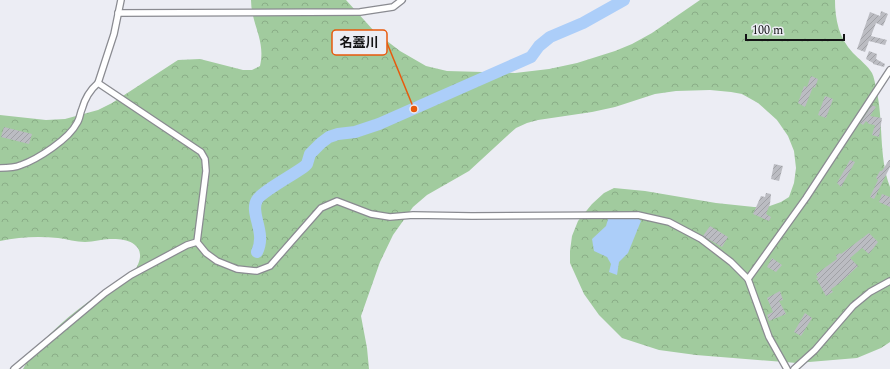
<svg xmlns="http://www.w3.org/2000/svg" width="890" height="369" font-family="Spectral,'Noto Sans JP',serif">
<style>
.forest{fill:url(#forest-crowns)}
.water{fill:#accef9}
.lines{fill:none;stroke-linecap:round;stroke-linejoin:round}
.river{stroke:#accef9;stroke-width:12}
.building{fill:url(#building-hatch)}
.minor-casing{stroke:#8a8b91;stroke-width:8}
.minor{stroke:#fff;stroke-width:5.5}
.leader{fill:none;stroke:#e8590c;stroke-width:1.5}
.callout-dot{fill:#e8590c;stroke:#ecedf4;stroke-width:1.5}
.callout{fill:#ecedf4;stroke:#e8590c;stroke-width:1.5}
.callout-label{font-size:13px;text-anchor:middle;font-weight:bold;fill:#131315}
</style>
<defs>
<pattern id="forest-crowns" width="20" height="18" patternUnits="userSpaceOnUse"><rect width="20" height="18" fill="#a1cb9e"/><path d="M2 6a3 3 0 1 1 6 0M12 15a3 3 0 1 1 6 0" fill="none" stroke="#8aad87"/></pattern>
<pattern id="building-hatch" width="6" height="6" patternUnits="userSpaceOnUse"><rect width="6" height="6" fill="#bbbcc2"/><path d="M-1 1l2-2M0 6l6-6M5 7l2-2" fill="none" stroke="#a0a1a6"/></pattern>
</defs>
<rect width="100%" height="100%" fill="#ecedf4"/>
<path class="forest" d="M251,0H346L374,31L400,51L426,66L447,71L515,73L549,69L577,63L615,51L632,44L652,33L700,0H835C835,20 839,38 853,53C859,59 868,66 872,73C874,77 875,83 876,88C884,120 878,156 890,187V342L881,348L857,358L797,363L696,355L659,350L622,338L599,315L584,294L570,263V251L572,236L578,221L592,204L604,193L614,188L645,191L716,203L754,207H767L781,202L789,197L794,183L796,168L794,151L788,136L777,120L758,103L742,94L731,92L710,90L676,91L655,94L615,107L592,112L538,120L527,123L516,128L507,136L469,171L427,195L413,207L393,235L380,262L361,316L367,348L369,369H23C30,356 39,346 49,335C74,310 102,291 133,273C150,249 134,238 110,239C102,239 94,242 85,242C76,242 67,239 58,238C38,236 19,237 0,241V115L46,120L65,119L98,110L112,103L178,60L200,59L243,70H252L260,66C266,40 251,24 251,0Z"/>
<path class="water" d="M613,217H637L641,221L628,253L619,262L617,275L609,272L611,264L607,257L594,251L592,239L606,226L608,219Z"/>
<g class="lines">
<path class="river" d="M257,252C267,232 249,213 257,200C261,192 295,174 305,166L307,164L310,154L321,143L329,137L338,134L355,132L379,124L522,61L531,57L539,46L550,37L583,23L624,0"/>
</g>
<g class="building">
<path d="M881,11L888,14L883,26L876,23L871,36L887,40L885,45L869,41L865,52L857,49L870,12L880,16Z"/>
<path d="M869,51L877,54L876,59L885,64L884,67L873,64V63L866,59Z"/>
<path d="M811,76L818,79L815,88L813,87L805,107L798,103L804,86L807,87Z"/>
<path d="M825,96L833,99L826,118L818,115Z"/>
<path d="M872,105L876,107L870,116L882,118L879,137L872,135L875,125L869,124L866,121L863,125L860,123Z"/>
<path d="M4,127L32,134L29,144L1,137Z"/>
<path d="M850,160L855,162L841,187L837,183Z"/>
<path d="M889,160H890V167L874,199L870,197L878,180L876,178L880,171H882Z"/>
<path d="M774,164L783,166L779,181L771,179Z"/>
<path d="M766,193L771,194L770,204L766,214L771,217L769,221L753,214L761,196L765,197Z"/>
<path d="M882,194L890,197V207L879,202Z"/>
<path d="M710,226L728,237L722,247L703,236Z"/>
<path d="M869,233L878,242L869,254L862,248L850,258L858,266L840,283L831,289L833,292L826,296L816,278H818L816,274L837,259L836,255L840,253L841,254Z"/>
<path d="M772,258L782,265L776,272L767,267Z"/>
<path d="M780,291L783,300L779,301L786,314L769,321L767,315L773,312L767,298Z"/>
<path d="M805,313L812,318L801,336L794,332Z"/>
</g>
<g class="lines">
<g class="minor-casing">
<g id="minor">
<path d="M118,13L360,12L393,7L402,0"/>
<path d="M98,83L201,152L205,159L206,171L197,242L206,253L217,261L237,269L257,271L270,266L321,208L337,201L371,214L390,217L413,215L472,216L638,215L669,222L701,239L731,262L748,279L769,337L787,369"/>
<path d="M0,168C7,168 14,168 21,165C38,159 69,139 77,123C80,119 80,113 82,109C85,98 90,90 98,83L114,34L121,0"/>
<path d="M748,279L806,198L890,70"/>
<path d="M14,369L105,293L131,275L187,245L197,242"/>
<path d="M794,369L815,350L853,306L870,292L890,281"/>
</g>
</g>
<use href="#minor" class="minor"/>
</g>
<path class="leader" d="M414 109L387 43"/>
<circle class="callout-dot" cx="414" cy="109" r="4"/>
<rect class="callout" x="332" y="30" width="55" height="25" rx="4"/>
<g class="callout-label">
<text x="359" y="47">名蓋川</text>
</g>
<path d="M746 34v6h98v-6" fill="none" stroke="#131315" stroke-width="2"/>
<text x="752" y="34" font-size="12" fill="#131315" stroke="#ecedf4" stroke-width="3" paint-order="stroke">100 m</text>
</svg>
